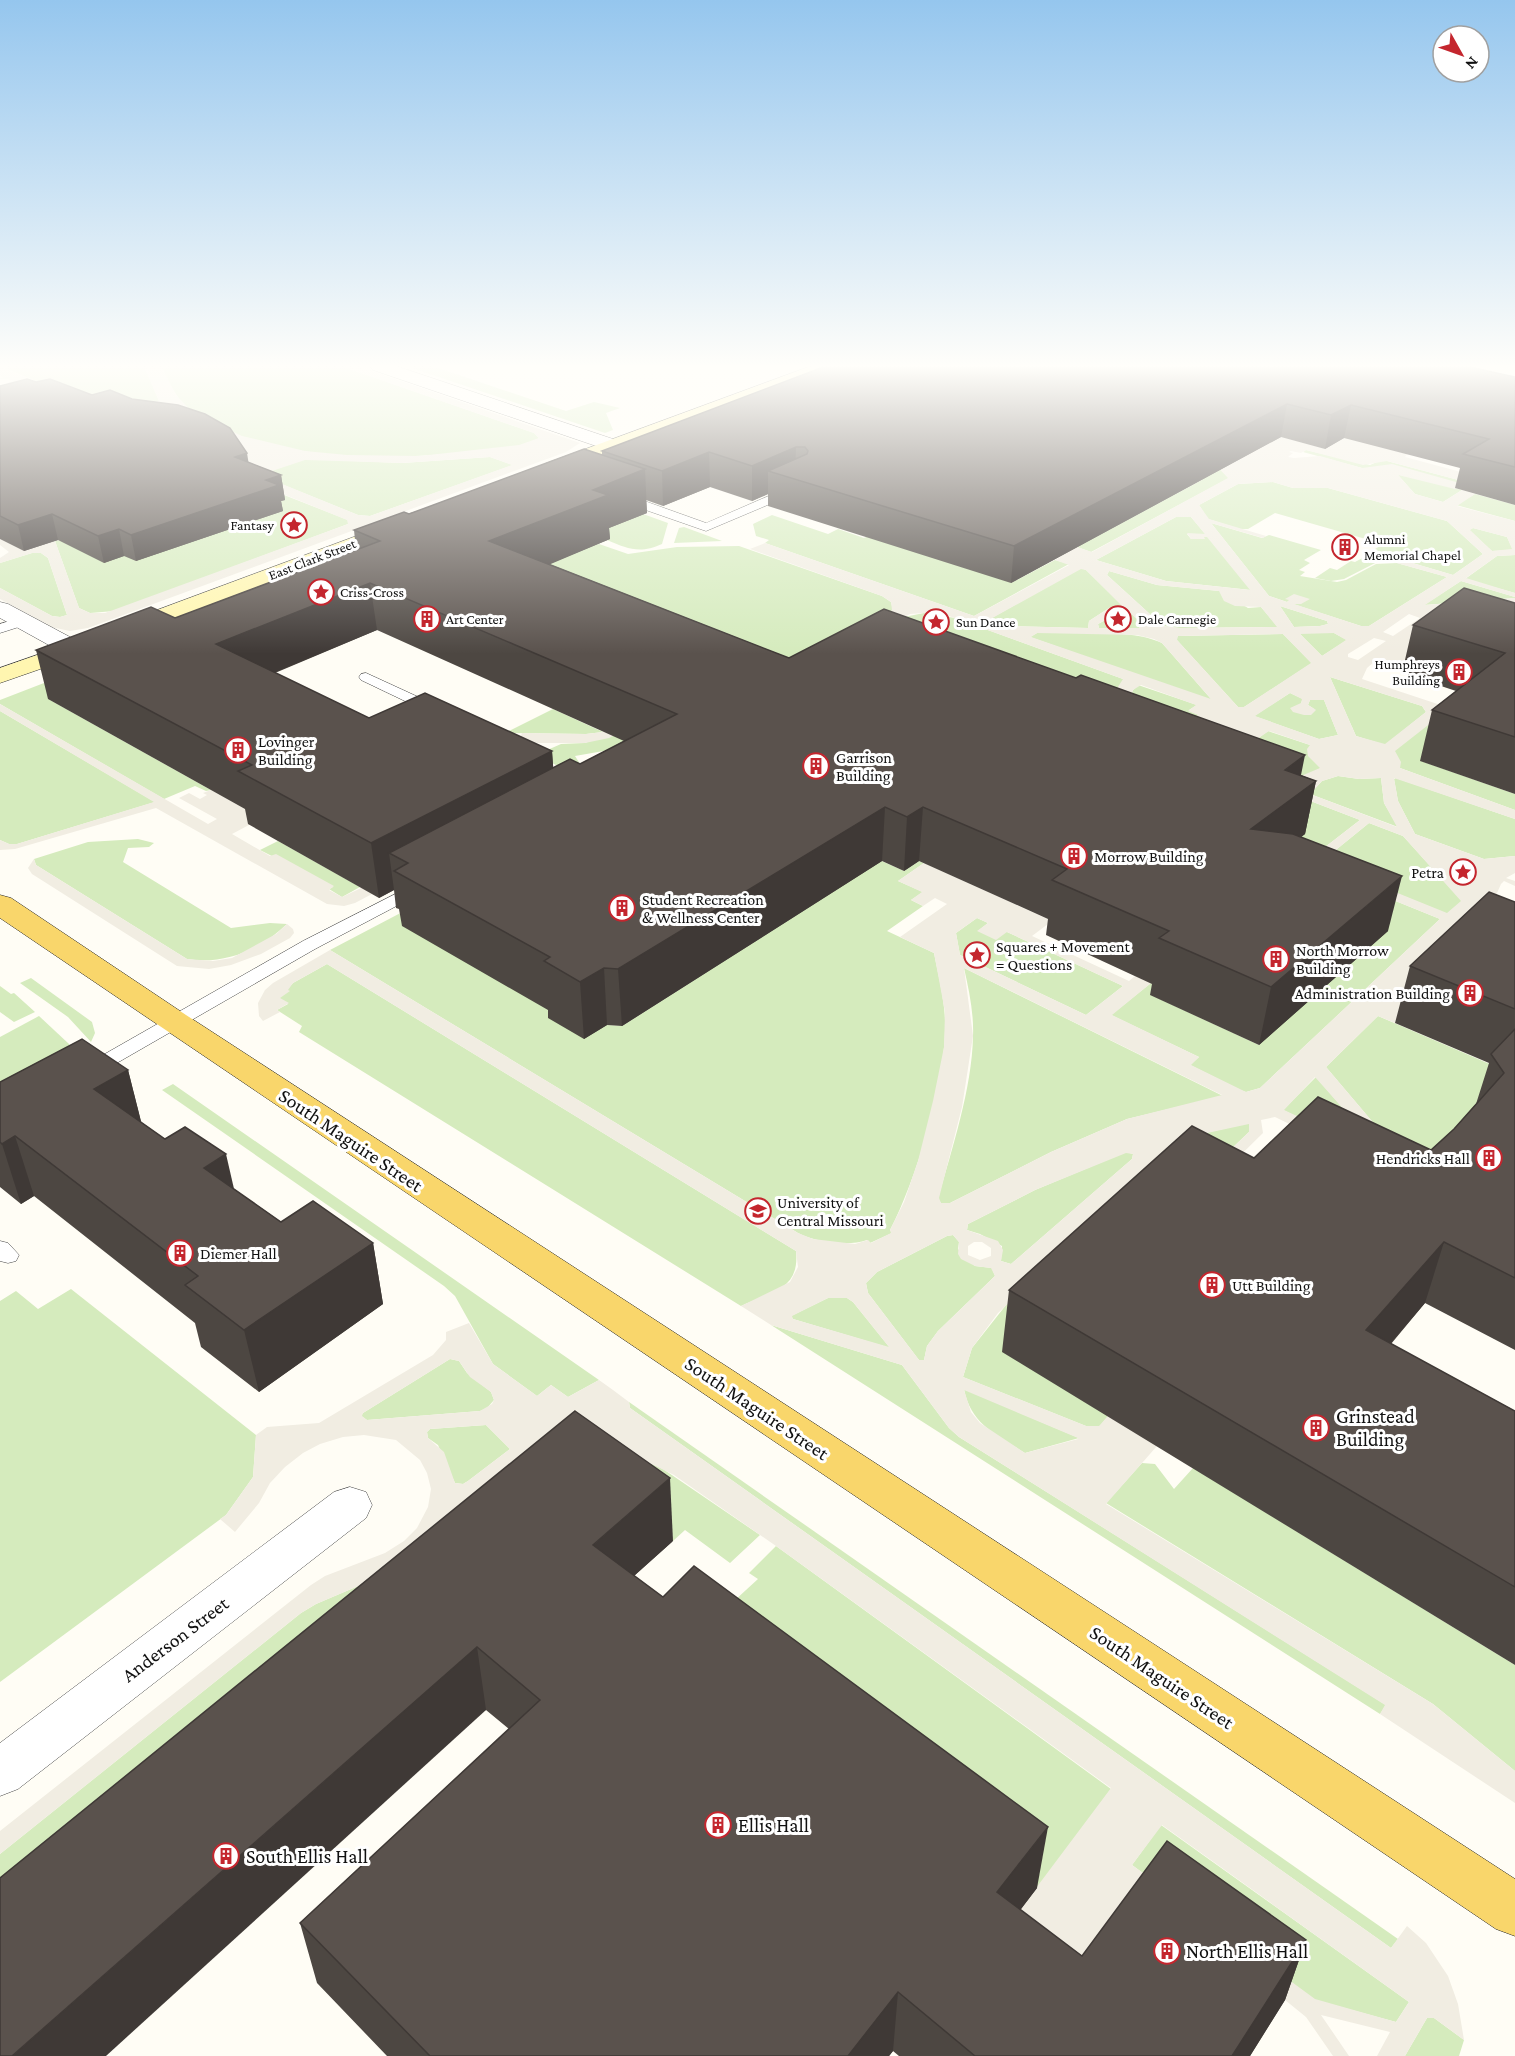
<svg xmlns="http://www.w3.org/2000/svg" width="1515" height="2056" font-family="'Crimson Pro',serif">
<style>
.green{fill:#d5ebbd}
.plaza{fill:#f1ede2;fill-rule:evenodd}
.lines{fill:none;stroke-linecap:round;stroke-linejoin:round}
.lane-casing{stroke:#444;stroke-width:1}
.street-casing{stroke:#444;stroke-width:1}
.secondary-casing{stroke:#333;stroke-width:1}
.primary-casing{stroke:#222;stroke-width:1}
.lane{fill:#fff;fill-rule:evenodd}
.street{fill:#fff;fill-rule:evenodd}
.secondary{fill:#fff6b0;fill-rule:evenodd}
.primary{fill:#f9d66b;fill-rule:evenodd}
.wall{fill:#4d4742;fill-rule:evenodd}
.shaded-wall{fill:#3f3936}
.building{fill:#5a524d;stroke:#3f3936;stroke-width:1.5}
.labels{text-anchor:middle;stroke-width:6;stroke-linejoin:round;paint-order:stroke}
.far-poi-label{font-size:14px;fill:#111;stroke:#fff;text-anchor:start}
.far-street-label{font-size:14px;fill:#111;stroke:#fff}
.poi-label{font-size:16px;fill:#111;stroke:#fff;text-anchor:start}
.near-street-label{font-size:20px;fill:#111;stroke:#fff}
.near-poi-label{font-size:20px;fill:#111;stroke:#fff;text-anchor:start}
</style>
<rect width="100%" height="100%" fill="#fffdf5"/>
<g class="green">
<path d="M0,366H144L159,401L115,414Z"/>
<path d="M161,366H341L534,433L539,438C525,448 502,448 486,450C397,461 273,464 195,414C178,403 170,384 161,366Z"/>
<path d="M406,366H432L566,411L594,402L620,408L606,413L613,430L605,433Z"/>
<path d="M1306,450L1370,465L1379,461H1387L1466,482L1463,484L1362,468L1303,452Z"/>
<path d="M1208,456L1229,478L1091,552L1077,547L1202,480Z"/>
<path d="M490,457L513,465L370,516L358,515L259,475L305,459L402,463Z"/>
<path d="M1403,474L1462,490L1443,502L1415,494L1398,475Z"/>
<path d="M246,480L348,520V524L114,611L90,613L79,608L55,541L270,505L284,500Z"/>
<path d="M1273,482L1293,488H1328L1447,521L1483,554L1453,575L1372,551L1383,544L1275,513L1248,529H1240L1208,519L1199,505L1238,484Z"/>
<path d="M563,485L668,523L662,544C640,554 628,549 607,540L609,539Z"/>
<path d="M1475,494L1515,505V521L1456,505Z"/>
<path d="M954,496L1011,583L1055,560L1069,564L974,616L765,543L769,540L756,536L753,524L772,515L828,534L838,529L864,538Z"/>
<path d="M1176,517H1191L1206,535L1187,534L1191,539H1204L1203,537L1207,536L1251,590L1166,581L1096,560Z"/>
<path d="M1211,523L1262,538L1269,535L1321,550L1304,560L1310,563L1299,570L1305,572L1300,576L1337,582L1346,580L1376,564L1397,563L1447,577L1369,626H1361L1293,604L1296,602L1290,600L1287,602L1269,596Z"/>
<path d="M684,527L722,541L674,543L679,528Z"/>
<path d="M1473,528L1507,537L1513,550L1492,551L1469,530Z"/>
<path d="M599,544L628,554L677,547L739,546L882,596L891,602L893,610L885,616L808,653L733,670L453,578Z"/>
<path d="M32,553H41L48,558L67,615L60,617L52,616L0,588V563Z"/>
<path d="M1368,555L1383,559L1344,579L1331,581L1315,578L1330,568L1337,570L1351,561L1355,562Z"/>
<path d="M1515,555V593L1465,579L1497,556Z"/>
<path d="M1081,568L1086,570L1123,606L1109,608L1089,621L1088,628L1001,626L986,621Z"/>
<path d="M1109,571L1157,585L1220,591L1248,608L1261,607L1278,627L1179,628L1163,626L1107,575Z"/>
<path d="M1461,581L1515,597V598L1424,605Z"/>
<path d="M1280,606L1327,621L1328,624L1320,626L1294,627Z"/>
<path d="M1126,609L1143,624L1139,628H1099L1098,624Z"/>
<path d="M924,613L955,618L1123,679V681L1111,698L899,618Z"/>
<path d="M1037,633C1072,634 1132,628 1162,643L1211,699L1209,700L1030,637Z"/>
<path d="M1299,633H1334L1347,640L1322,656Z"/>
<path d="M1283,634L1312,663L1244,707H1238L1176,639L1178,636Z"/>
<path d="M1330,677L1422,706L1426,712L1385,745L1356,736Z"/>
<path d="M44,683L63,694L50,700L211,790L206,791L195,786L164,799L0,704V700Z"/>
<path d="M1138,685L1197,705L1189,710L1199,715L1191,720L1125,713L1133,690Z"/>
<path d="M1290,693L1303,699L1301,703L1316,710L1308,705L1310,700H1324L1338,735L1319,739L1254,716Z"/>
<path d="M553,709L603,732L586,734L505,733Z"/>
<path d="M0,711L155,802L17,844H9L0,840Z"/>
<path d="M1438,716L1421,761L1515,794V810L1400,768L1394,751Z"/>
<path d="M658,717L615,749L575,756L582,767L566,770L536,755L561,744L585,743Z"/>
<path d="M1268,731L1310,745L1321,768L1301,778L1246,747Z"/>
<path d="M1211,763L1360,820L1311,858L1286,848L1304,834Z"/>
<path d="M1338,776L1359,779L1381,778L1384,803L1398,827L1310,794L1322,781Z"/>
<path d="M1396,778L1515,819V856L1484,859L1415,834L1398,801L1394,779Z"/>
<path d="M585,816L607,1025L622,1026L836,890L855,849L904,871L919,861L924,863L898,881L923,892L911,900L923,906L887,931L934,953C939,979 946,1005 945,1031C944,1087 916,1180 890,1230L892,1233L870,1243L867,1240C848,1247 816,1242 798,1233L330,950Z"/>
<path d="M1369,823L1403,836L1462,901L1447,914L1321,862Z"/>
<path d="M138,839L154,843L149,847L128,848L123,862L231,928L270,923L287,924C260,950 224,965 187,959L36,865L34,859L88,842Z"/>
<path d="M278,841L360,887L342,897L329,889L333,887L260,850Z"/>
<path d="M1314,868L1440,919L1260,1088L1246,1092L1240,1090L1190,1065L1199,1057L1111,1015L1151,983L1160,987L1151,995L1259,1045Z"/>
<path d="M977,918L988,923L978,931L1007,932L1123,986L1086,1015L960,955L956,933Z"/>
<path d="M327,964L796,1251C800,1290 771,1292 741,1306L299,1032L302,1026L277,1010L288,1004L279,998L293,983Z"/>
<path d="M964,968L1223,1096L1127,1119L1051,1152L950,1203H941L938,1199C952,1148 972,1089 973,1036C974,1014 969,990 964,968Z"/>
<path d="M31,978L92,1022L95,1033L91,1042L68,1017L20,983Z"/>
<path d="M0,986L11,994L14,993L35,1012L14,1022L0,1012Z"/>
<path d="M39,1016L69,1044L77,1057L0,1100V1037Z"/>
<path d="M1378,1016L1506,1071L1515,1062L1415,1172L1326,1067Z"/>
<path d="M1316,1077L1387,1159L1283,1110Z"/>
<path d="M173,1084L599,1380L568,1397L551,1385L537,1396L493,1364L455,1296L444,1286L162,1090Z"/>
<path d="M1249,1123V1132L1208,1171L1192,1136Z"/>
<path d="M1126,1152L1133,1154L1132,1159L1011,1264L1001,1261L1002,1246L980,1234L967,1230L968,1224L1035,1190Z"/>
<path d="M953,1235L959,1242L958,1249L975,1266L992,1268L995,1276L938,1331L927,1346L924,1360H919L868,1293L866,1283L877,1272L947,1236Z"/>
<path d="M71,1289L256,1435L253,1477L226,1515L0,1682V1301L16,1291L38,1309Z"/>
<path d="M828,1298H847L853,1302L890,1348L793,1319L791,1316Z"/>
<path d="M1010,1300L1003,1352L1108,1416L1100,1426H1086L963,1377L972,1348Z"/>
<path d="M771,1325L902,1365L949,1428L959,1437L1386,1705L1380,1714Z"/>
<path d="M450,1359L459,1361L467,1373L491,1392L494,1400L487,1408L480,1411L367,1420L361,1416L363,1413Z"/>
<path d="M964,1389L1079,1438L1025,1453C997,1435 971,1425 964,1389Z"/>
<path d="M629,1402L1398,1939L1391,1948L630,1408Z"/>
<path d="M486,1425L510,1449L468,1481L463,1484L455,1483L438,1445L428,1438L427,1432L430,1429Z"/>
<path d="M571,1450L652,1464L663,1469L760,1535L730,1563L685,1530L673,1541L581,1473L0,1963V1854L301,1613L316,1604L391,1572Z"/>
<path d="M1142,1463L1155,1464L1174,1489L1193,1468L1515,1665V1771L1433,1704L1106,1503Z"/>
<path d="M776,1546L1111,1789L1037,1888L715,1644L734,1601L758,1579L749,1573Z"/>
<path d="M1161,1825L1409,2002L1396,2022L1315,2000L1132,1865Z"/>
<path d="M1427,2018H1434L1464,2040L1459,2056H1405Z"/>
</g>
<g class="plaza">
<path d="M144,366H161L176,395L194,414L242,436L305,451L347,455L420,456L519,445L539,438L534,433L341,366H357L580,443L566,452L88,628L70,631L51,627L0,599V588L52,616L60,617L67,615L48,558L41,553H32L0,563V558L9,552L0,545V539L24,551L55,541L79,608L90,613H105L348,524L347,520L8,382L13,381L7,379H0L3,377L0,375V367L115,414L159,401ZM490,457L512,465L370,516L358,515L260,475L305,460L402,463Z"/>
<path d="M926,366H951L948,368L973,372L988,371L986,366H995L1006,383L1129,416L1140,411L1155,416L1159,414L1265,441L1266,440L1212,426L1206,421L1229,409L1225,407L1234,403L1242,414L1227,422L1325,449L1353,433L1399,445L1391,450L1407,454L1405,457L1476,476L1466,482L1387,461L1363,465L1306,450L1301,453L1291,451L1289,452L1293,453L1288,457L1294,458L1320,456L1362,468L1392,464L1463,484L1455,489L1398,475L1415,494L1443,502L1462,490L1475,494L1457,506L1515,521V555L1497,556L1466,578L1515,593V597L1461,581L1425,605L1515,598V602L1456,607L1431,625L1457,633L1453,636L1406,670L1375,661L1367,668L1362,679L1501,725L1491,733L1488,728L1450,716L1441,715L1395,751L1401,762L1400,768L1515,810V819L1394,778L1398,801L1415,834L1484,859L1515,856V873L1506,878L1515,881V886L1504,881L1501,884L1485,920L1497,923L1515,922V932L1505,935L1515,941V949L1479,935L1469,945L1473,947L1395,1023L1378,1016L1326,1067L1415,1172L1441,1184L1432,1193L1275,1117L1261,1120L1263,1133L1199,1196L1186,1189L1199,1176L1165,1159L998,1313L972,1348L963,1377L1086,1426H1099L1108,1416L1157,1446L1106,1504L1433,1704L1515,1771V1803L1380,1714L1385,1705L959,1437L949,1428L902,1365L771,1325L741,1306L790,1282L798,1267L796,1251L327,964L293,983L288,990L290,991L280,998L289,1003L277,1010L280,1012L263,1021L259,1016L258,1003L265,990L273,983L330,950L798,1233L813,1239L855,1244L868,1240L871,1243L891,1233L890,1230L904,1202L918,1161L933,1101L944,1047L945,1012L934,953L900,937L947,904L935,898L923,906L911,900L922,892L898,881L924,863L1052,921L1032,936L1129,981L1135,976L1151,983L1112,1015L1199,1057L1191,1065L1246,1092L1260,1088L1440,919L1314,868L1286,890L1251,876L1286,848L1311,858L1360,820L1211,763L1217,759L1184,746L1179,750L1126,729L1111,719L1108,705L1102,704L1105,698H1111L1123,679L949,616L924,613L910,614L851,643L879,654L855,667L859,670L852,674L838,669L865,654L843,646L809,664L798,659L738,674L674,706L673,711L649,719L609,738L585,743H518L522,733L586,734L603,732L719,673L723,675L733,670L815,652L885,616L892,610L891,602L882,596L750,549L765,543L974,616L1069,565L1055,560L1065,554L1077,547L1092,552L1228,478L1208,457L1198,454L1184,461L1170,457L1183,450L1141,438L1117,439L1107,443L1062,433L1068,428L1101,436L1111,431L1109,427L1067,415L1047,423L1031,419L1050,410L994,394L975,400L1013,413L1000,416L993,413L987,414L976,409L981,407H970L964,404L969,403L962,399L978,392L927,394L915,399L904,396L917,391L971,388L942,380L930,385L916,381L927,377L918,374L903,376L905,384L901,386L906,387L891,392L878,388L892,383V376L859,373L671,443L678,446L666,451L678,455L661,462L648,458L634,463L627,460L579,479L573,476L852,371L898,373ZM1273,482L1293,488H1328L1447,521L1483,554L1453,575L1372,551L1368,555L1447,577L1369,626H1361L1294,604H1301L1310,599L1294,594L1285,599L1289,600L1287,602L1269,596L1211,523L1263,538L1266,536L1209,519L1199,505L1238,484ZM1176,517H1191L1205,534L1187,533L1191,539H1205L1204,537H1207L1250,590L1166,581L1096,560ZM1473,528L1507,537L1512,549L1492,551L1470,530ZM1081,569L1086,570L1122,606L1109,608L1089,621L1088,628L1001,626L987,621ZM1109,571L1157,585L1219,591L1224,601L1235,606L1261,607L1277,627L1179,628L1163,626L1107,575ZM1280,606L1327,621L1328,624L1320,626L1294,627ZM1126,609L1143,625L1139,628H1099L1098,624L1103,621L1114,620L1119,617L1116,613ZM1409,614L1420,618L1393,636L1383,632ZM1037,633L1137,635L1154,639L1162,643L1211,699L1031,637ZM1334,633L1346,640L1322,656L1300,634ZM1283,634L1311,663L1244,707H1238L1177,640L1178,636ZM1374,638L1386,641L1358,660L1348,657V654ZM1330,677L1422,706L1426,712L1385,744L1356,736ZM1141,685L1196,705L1188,711L1198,715L1190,720L1198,724L1193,728L1204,732L1183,746L1134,727L1127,720L1125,713L1133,690ZM1290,693L1302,699L1301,703L1290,708L1293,712L1304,715H1311L1316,710L1308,705L1310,700H1324L1338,735L1319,739L1255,716ZM1269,731L1310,745L1307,749L1308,756L1320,768L1282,784L1218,759L1239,745L1245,747ZM1338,776L1359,779L1381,778L1384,803L1397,827L1310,794L1322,781ZM1369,823L1403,836L1461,901L1447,913L1321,862ZM977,918L988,923L977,931L996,940L1007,932L1123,986L1086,1015L960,955L956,933ZM964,968L1222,1095L1127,1119L1051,1152L950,1203H941L939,1198L962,1107L973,1036ZM1315,1077L1386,1157V1158L1284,1110ZM1249,1124V1132L1208,1171L1173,1154L1193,1136ZM1126,1153L1133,1154L1132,1159L1011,1264L1001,1261L1003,1250L998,1241L967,1230L968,1224L1035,1190ZM953,1235L959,1242L958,1254L961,1259L975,1266L991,1268L995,1276L938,1331L927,1346L924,1360H919L868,1293L866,1283L877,1272L947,1236ZM982,1242L991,1248V1256L980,1260L968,1255V1246L974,1242ZM828,1298H847L853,1302L889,1347L793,1319L792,1316ZM964,1390L1078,1438V1439L1025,1453L980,1423L971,1412Z"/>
<path d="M0,704L208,824L217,819L179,798L189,793L200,799L207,795L203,793L211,790L262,818L232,834L270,856L276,854L334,886L329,890L342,897L556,797L355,903L344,906L327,904L156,808L15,849L0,850V840L9,844H17L154,802L0,711Z"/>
<path d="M34,859L36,865L187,959L213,961L232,958L276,934L287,924L293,929L294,933L290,938L261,954L231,965L209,969L177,966L32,874L28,868Z"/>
<path d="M469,1323L493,1364L537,1396L551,1385L568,1397L599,1380L613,1390L629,1402L630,1408L1391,1948L1407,1926L1426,1943L1448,1976L1458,2004L1464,2040L1434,2018H1427L1405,2056H1377L1390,2032L1321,2015L1349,2056H1333L1306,2017L1285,2000L1051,2041L988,1952L1111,1788L776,1546L674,1475L652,1464L572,1450L391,1572L316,1604L301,1613L0,1854V1831L311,1585L325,1576L385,1553L404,1541L417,1528L428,1507L431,1489L427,1473L420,1460L396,1440L364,1435L343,1437L320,1444L303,1453L285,1467L270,1483L259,1503L235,1532L220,1519L226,1515L253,1477L256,1435L267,1427L319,1423L433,1355L446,1340V1332ZM450,1359L459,1361L470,1377L491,1392L494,1400L492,1404L480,1411L367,1420L362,1416L363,1413ZM486,1425L510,1449L468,1481L463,1484L455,1483L444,1452L428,1438L427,1432L430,1429ZM1162,1825L1409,2002L1396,2022L1315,1999L1132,1865Z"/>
</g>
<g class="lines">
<g class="lane-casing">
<g id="lane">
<path d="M792,486L798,490L796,493L706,531L617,500L615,497L617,494H625L706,523Z"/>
<path d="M23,617L28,618L30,621L28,624L0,633V624Z"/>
<path d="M366,673L440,707L443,710L440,713H430L361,680L359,677L361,674Z"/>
<path d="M417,883L423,884L426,888L423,892L315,949L96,1075L89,1077L82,1075L79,1071L82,1067L303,941Z"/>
<path d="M0,1241L8,1243L19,1255L16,1261L8,1263L0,1261Z"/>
</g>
</g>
<g class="street-casing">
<g id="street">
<path d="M370,366H396L619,441L622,445L619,449H605L373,370Z"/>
<path d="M0,602L8,604L83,644L86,649L83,654L74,656L65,654L0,618Z"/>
<path d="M350,1487L366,1492L372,1505L366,1518L18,1789L0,1796V1743L334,1492Z"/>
</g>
</g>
<g class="secondary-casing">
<g id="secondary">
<path d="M811,366H836L833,370L559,472H545L542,468L545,464Z"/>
<path d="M397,521L405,522L408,527L405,532L133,635L125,637L117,635L113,630L117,625Z"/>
<path d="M80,640L89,642L92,647L89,652L0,683V668Z"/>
</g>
</g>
<g class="primary-casing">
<path id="primary" d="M0,895L11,898L186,1015L1515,1879V1936L1496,1929L0,918Z"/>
</g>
<use href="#lane" class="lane"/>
<use href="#street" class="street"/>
<use href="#secondary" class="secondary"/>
<use href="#primary" class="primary"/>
</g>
<g class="wall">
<path d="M1515,377V505L1455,488L1460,468L1344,438L1325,449L1281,437L1011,583L768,506V494L752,501L710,487L663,506L646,500L647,513L609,528L610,539L549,564L789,658L1301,775L1316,781L1305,834L1301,837L1388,931L1259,1045L1150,995L1152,984L1046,935L1048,919L919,861L904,871L882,861L622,1026L607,1025L584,1039L548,1018V1010L402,926L399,909L396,908L394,890L379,898L248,824L245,809L48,699L36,650L175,618L356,550L354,530L602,455V451ZM377,630L624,741L580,764L553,768L552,751L369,718L275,673Z"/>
<path d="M0,386L248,462L281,475L285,500L281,501L283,511L136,561L124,556L104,563L58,540L24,551L0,539Z"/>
<path d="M1515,603V794L1420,761L1432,710L1456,691L1402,673L1413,625Z"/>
<path d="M1515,902V1350L1425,1303L1391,1344L1515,1411V1665L1002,1352L1009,1290L1254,1158L1431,1150L1454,1129L1476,1104L1489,1063L1395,1023L1410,966Z"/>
<path d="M128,1070L141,1122L234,1189L281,1222L373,1243L383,1304L259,1392L201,1347L195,1323L34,1196L21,1204L0,1187V1082Z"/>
<path d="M673,1541L634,1576L1037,1888L1020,1910L1082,1956L1306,1940L1285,2000L1250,2056H899L893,2051L889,2056H387L317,1983L300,1923L509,1729L486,1710L0,1878Z"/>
</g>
<g class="shaded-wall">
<path d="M1287,404L1281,437L1011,583L1014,546Z"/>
<path d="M1351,405L1344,438L1325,449L1331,415Z"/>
<path d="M796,447L795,479L768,471V494L752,501V466Z"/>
<path d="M709,452L710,487L663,506L662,471Z"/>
<path d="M247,453L251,478L235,457Z"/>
<path d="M645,469L647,513L609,528L610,539L494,588L489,541L593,490Z"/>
<path d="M281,475L285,500L281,501L283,511L136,561L131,535L266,480Z"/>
<path d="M52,514L58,540L24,551L18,525Z"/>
<path d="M119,529L124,556L104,563L98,536Z"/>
<path d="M370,583L377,630L225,693L216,644Z"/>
<path d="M552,751L556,804L408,863L389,853L394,890L379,898L371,843Z"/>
<path d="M1305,755L1297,795L1316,781L1305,834L1241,884L1251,829L1285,770Z"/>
<path d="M885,807L882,861L622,1026L618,969Z"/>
<path d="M923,807L919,861L904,871L907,817Z"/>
<path d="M1402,876L1388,931L1259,1045L1271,987Z"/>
<path d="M604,968L607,1025L584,1039L580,982Z"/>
<path d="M128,1070L143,1129L94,1089Z"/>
<path d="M15,1136L34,1196L21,1204L2,1144Z"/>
<path d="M226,1154L240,1215L204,1168Z"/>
<path d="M1444,1242L1425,1303L1349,1392L1366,1330Z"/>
<path d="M373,1243L383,1304L259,1392L244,1330Z"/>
<path d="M670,1478L673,1541L598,1608L593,1545Z"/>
<path d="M477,1647L486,1710L106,2056H12Z"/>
<path d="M1048,1827L1037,1888L988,1953L997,1892Z"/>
<path d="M1306,1940L1285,2000L1250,2056H1232Z"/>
<path d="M898,1992L893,2051L889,2056H848Z"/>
</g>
<g class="building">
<path d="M826,366H1465L1515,377V467L1463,454L1489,439L1351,405L1331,415L1287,404L1014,546L768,471L807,454L808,451L805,447H796L752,466L709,452L662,471L602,451Z"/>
<path d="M27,379L36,382L50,379L92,395L110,390L132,399L178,405L205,414L230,428L247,453L235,457L281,475L266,480L279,485L131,535L119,529L98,536L52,514L18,525L0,516V386Z"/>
<path d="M584,449L645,469L593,490L608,495L489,541L789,658L884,609L1076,678L1081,675L1305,755L1285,770L1316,781L1251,829L1293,834L1402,876L1271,987L1159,938L1169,931L1052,880L1067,869L923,807L907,817L885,807L618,969L604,968L580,982L544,961L550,957L394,871L408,863L389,853L570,759L580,764L677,714L370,583L216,644L369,718L425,693L552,751L371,843L238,771L252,765L36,650L151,607L175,618L380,541L354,530L404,512L409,514Z"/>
<path d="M1464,588L1515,603V737L1432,710L1505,653L1413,625Z"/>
<path d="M1489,892L1515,902V1009L1410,966Z"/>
<path d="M1515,1029V1278L1444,1242L1366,1330L1515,1411V1587L1009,1290L1192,1126L1254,1158L1318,1097L1431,1150L1454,1129L1504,1073L1491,1054Z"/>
<path d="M82,1039L128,1070L94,1089L165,1139L185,1127L226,1154L204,1168L281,1222L313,1201L373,1243L244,1330L185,1285L198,1276L15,1136L2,1144L0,1142V1082Z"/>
<path d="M575,1411L670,1478L593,1545L663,1597L694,1566L1048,1827L997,1892L1082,1956L1167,1841L1306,1940L1232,2056H975L898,1992L848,2056H430L300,1923L540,1700L477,1647L12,2056H0V1878Z"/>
</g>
<linearGradient id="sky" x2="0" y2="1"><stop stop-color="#95c6ee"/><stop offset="0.56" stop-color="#fffefa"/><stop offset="1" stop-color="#fffefa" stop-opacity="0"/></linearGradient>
<rect width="1515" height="654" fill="url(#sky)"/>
<defs>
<g id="sight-ring" transform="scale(1.35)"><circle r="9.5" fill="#fff" stroke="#c4262e" stroke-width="1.5"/><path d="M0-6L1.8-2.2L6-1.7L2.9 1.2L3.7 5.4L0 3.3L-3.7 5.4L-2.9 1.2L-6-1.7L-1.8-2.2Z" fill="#c4262e"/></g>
<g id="building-ring" transform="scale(1.35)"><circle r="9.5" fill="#fff" stroke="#c4262e" stroke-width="1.5"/><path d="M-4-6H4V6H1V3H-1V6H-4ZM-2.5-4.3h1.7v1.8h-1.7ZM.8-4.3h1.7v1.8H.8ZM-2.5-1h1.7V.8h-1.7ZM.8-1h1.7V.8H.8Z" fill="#c4262e"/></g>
<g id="university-ring" transform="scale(1.35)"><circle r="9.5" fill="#fff" stroke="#c4262e" stroke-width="1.5"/><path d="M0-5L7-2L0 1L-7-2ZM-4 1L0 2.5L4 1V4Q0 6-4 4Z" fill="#c4262e"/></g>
</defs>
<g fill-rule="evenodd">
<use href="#sight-ring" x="294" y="525"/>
<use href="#building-ring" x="1345" y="547"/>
<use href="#sight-ring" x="321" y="592"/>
<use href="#building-ring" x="427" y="619"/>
<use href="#sight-ring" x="1118" y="619"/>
<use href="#sight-ring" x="936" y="622"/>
<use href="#building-ring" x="1459" y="672"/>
<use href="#building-ring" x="238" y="750"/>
<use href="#building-ring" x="816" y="766"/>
<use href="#building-ring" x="1074" y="856"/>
<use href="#sight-ring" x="1463" y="872"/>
<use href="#building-ring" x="622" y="908"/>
<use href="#sight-ring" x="977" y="955"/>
<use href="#building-ring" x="1276" y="959"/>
<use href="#building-ring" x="1470" y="993"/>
<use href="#building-ring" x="1489" y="1158"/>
<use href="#university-ring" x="758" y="1211"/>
<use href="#building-ring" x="180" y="1253"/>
<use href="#building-ring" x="1212" y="1285"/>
<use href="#building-ring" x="1316" y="1428"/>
<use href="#building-ring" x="718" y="1825"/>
<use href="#building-ring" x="226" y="1856"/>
<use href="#building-ring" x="1167" y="1951"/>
</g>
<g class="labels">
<g class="far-poi-label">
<text x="274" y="530" text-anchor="end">Fantasy</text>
<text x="1364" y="544">Alumni<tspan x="1364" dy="16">Memorial Chapel</tspan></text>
<text x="340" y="597">Criss-Cross</text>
<text x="446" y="624">Art Center</text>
<text x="1138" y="624">Dale Carnegie</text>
<text x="956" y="627">Sun Dance</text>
<text x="1440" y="669" text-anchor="end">Humphreys<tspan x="1440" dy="16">Building</tspan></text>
</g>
<g class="far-street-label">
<text transform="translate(312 559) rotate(-21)" y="5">East Clark Street</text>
</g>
<g class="poi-label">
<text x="258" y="747">Lovinger<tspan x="258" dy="18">Building</tspan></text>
<text x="836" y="763">Garrison<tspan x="836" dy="18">Building</tspan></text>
<text x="1094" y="862">Morrow Building</text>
<text x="1444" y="878" text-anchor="end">Petra</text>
<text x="642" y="905">Student Recreation<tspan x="642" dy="18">&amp; Wellness Center</tspan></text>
<text x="996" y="952">Squares + Movement<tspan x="996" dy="18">= Questions</tspan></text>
<text x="1296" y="956">North Morrow<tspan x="1296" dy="18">Building</tspan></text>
<text x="1450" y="999" text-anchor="end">Administration Building</text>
<text x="1470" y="1164" text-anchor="end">Hendricks Hall</text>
<text x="777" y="1208">University of<tspan x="777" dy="18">Central Missouri</tspan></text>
<text x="200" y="1259">Diemer Hall</text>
<text x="1232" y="1291">Utt Building</text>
</g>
<g class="near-street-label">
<text transform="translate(351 1140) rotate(34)" y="7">South Maguire Street</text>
<text transform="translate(757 1408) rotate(34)" y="7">South Maguire Street</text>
<text transform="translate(175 1639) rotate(-37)" y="7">Anderson Street</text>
<text transform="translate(1162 1677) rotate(34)" y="7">South Maguire Street</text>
</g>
<g class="near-poi-label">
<text x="1336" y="1423">Grinstead<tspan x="1336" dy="23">Building</tspan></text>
<text x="738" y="1832">Ellis Hall</text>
<text x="246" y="1863">South Ellis Hall</text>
<text x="1186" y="1958">North Ellis Hall</text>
</g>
</g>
<g transform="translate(1461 54) rotate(130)"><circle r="28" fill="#ffffff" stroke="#a0a0a0" stroke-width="1.5"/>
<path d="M0-4.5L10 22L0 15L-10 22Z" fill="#c4262e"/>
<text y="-9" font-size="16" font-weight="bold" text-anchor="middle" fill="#111111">N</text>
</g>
</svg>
